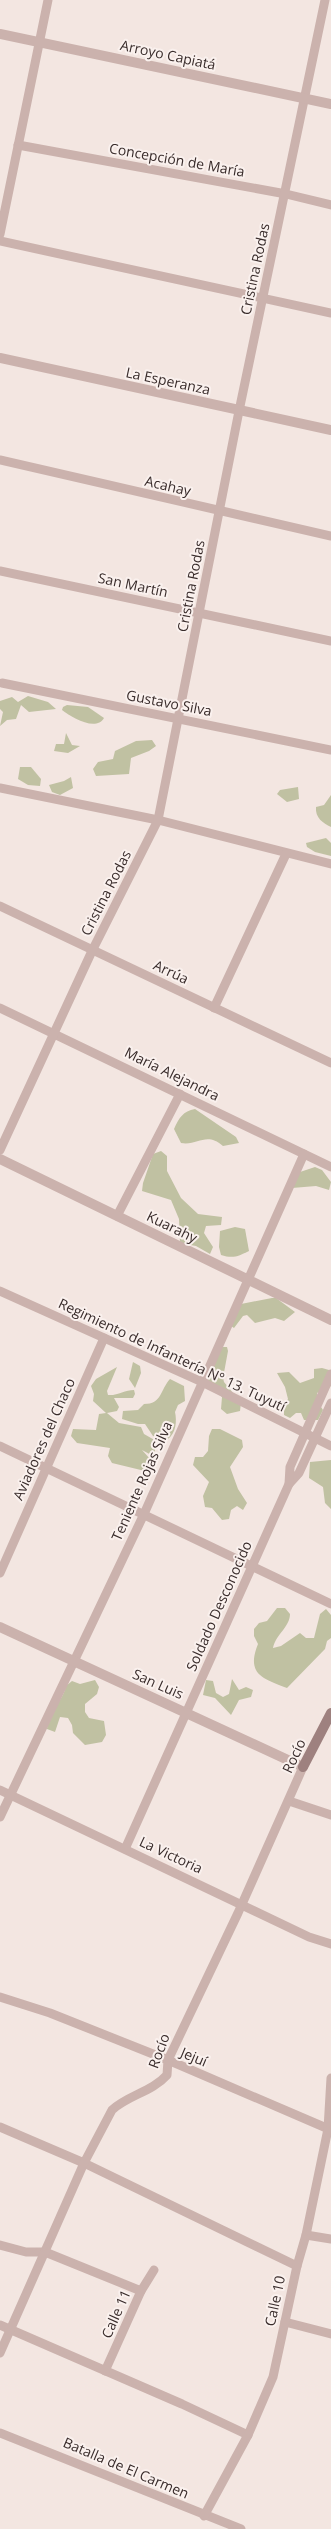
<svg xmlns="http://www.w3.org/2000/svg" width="331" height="2529" font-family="'Open Sans',sans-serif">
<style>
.green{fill:#c0c1a2}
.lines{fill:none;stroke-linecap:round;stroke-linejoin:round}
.minor{stroke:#cbb2ad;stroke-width:9}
.tertiary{stroke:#cbb2ad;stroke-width:10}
.secondary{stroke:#9e817f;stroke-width:10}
.labels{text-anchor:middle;stroke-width:4;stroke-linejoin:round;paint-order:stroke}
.street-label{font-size:14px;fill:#392c2b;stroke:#faf1ee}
</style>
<rect width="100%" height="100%" fill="#f3e6e1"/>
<g class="green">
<path d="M28,696L48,702L56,709L29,712L21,705L16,719L7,720L0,726L3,712L0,709V701L12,697L18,702Z"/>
<path d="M67,705L88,707L104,718C96,732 71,717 62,710L63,707Z"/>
<path d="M66,733L72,745L80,746L68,753L54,751L56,744H64Z"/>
<path d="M152,740L156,746L149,751L131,758L129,774L96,776L93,769L98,762L113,759L115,751L136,741Z"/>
<path d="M20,767H31L41,779L40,786L28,785L18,779Z"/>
<path d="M71,777L73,788L60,795L52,792L49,785L64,781Z"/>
<path d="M298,787L299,799L287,802L277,794L280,790Z"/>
<path d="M331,795V827C323,823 315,818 316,807L324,805Z"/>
<path d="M326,838L331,843V856L315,852L307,847L306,843Z"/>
<path d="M195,1109L236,1137L239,1143L223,1146C206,1131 198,1146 181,1143L174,1129C179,1118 183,1111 195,1109Z"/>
<path d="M161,1151L167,1156V1171L181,1198L198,1214L222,1217L221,1225L206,1226L204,1233L213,1247L210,1254L196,1246L180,1243L179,1219L171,1200L142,1191L143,1183L153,1154Z"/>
<path d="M315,1167L322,1170L331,1182L329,1190L316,1186L292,1188L294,1174Z"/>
<path d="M235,1227L245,1229L249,1251C239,1256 233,1259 221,1255L219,1247L220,1231Z"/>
<path d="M272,1298H276L295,1312L284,1321L275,1318L255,1323L247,1315L243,1316L234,1328L228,1324L241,1304Z"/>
<path d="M219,1347H227L228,1351L223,1378L224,1382L241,1403L240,1411L227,1414L221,1409L222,1397L206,1383Z"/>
<path d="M133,1362L140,1366L141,1373L135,1388L129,1379Z"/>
<path d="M117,1367L107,1391L108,1395C117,1396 125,1390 134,1390L135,1394L133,1398H114L119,1407L117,1411L107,1413L119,1423L141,1427L144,1434L158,1442L153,1456L142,1450L151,1460L152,1468L145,1471L112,1463L108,1456L110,1448L77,1443L71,1436L73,1429L96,1430L99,1414L106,1413L93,1401L94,1394L91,1386L96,1379Z"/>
<path d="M322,1368L329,1370L331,1386L317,1393V1401L323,1410L318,1420H304L301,1413H296L290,1418L284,1415V1406L288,1399L285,1387L277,1373L289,1372L300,1383L314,1378V1369Z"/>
<path d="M170,1379L184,1386L185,1401L178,1405L175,1412C177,1421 176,1433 168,1439L153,1436L145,1424H138L122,1419L123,1411L138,1410L144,1404C162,1404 160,1390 170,1379Z"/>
<path d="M212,1429H220L242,1440L243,1447L230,1467L238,1489L247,1503L243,1510L237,1506L231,1510L229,1519L222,1520L212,1508L205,1507L203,1496L209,1482L193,1465L195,1457H203L208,1451L209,1436Z"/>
<path d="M331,1460V1509L325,1503L323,1487L309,1478L310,1462Z"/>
<path d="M277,1608H285L290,1614C290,1627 276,1634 273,1648L281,1646L300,1633L306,1638H314L320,1614L326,1609L331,1615V1638L327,1641L325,1649L287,1688C262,1678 246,1674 258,1644L254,1636V1629L259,1623L267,1621Z"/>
<path d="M232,1679L239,1690L246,1687L253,1690L251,1697L239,1700L231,1715L215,1698L203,1695L206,1680L213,1681L216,1693L223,1697L229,1694Z"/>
<path d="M95,1680L99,1687L97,1694L85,1704V1712L89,1718L104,1721L106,1735L102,1742L85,1745L73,1733L72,1725L68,1718L60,1717L55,1732L47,1729C49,1707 62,1704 66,1686L72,1681L80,1684Z"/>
</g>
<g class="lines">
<g class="minor">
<path d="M18,145L286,194L331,205"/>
<path d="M0,234L48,0"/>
<path d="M0,241L331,313"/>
<path d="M0,460L331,536"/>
<path d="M0,571L331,641"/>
<path d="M2,683L331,750"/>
<path d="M0,788L158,820L331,864"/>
<path d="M0,906L331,1063"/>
<path d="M0,1008L331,1167"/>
<path d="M214,1008L286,854"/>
<path d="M0,1150L92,951L158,820L239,411L325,0"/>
<path d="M117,1216L180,1094"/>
<path d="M0,1291L202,1382L331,1446"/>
<path d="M0,1446L331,1604"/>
<path d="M289,1484L299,1473L331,1403"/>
<path d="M0,1573L104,1338"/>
<path d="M0,1790L309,1937L331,1944"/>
<path d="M289,1801L331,1815"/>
<path d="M0,1817L144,1514L304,1154"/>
<path d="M125,1849L289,1484L290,1467L331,1374"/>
<path d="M0,1997L50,2013L168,2060L331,2130"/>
<path d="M0,2127L84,2163L297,2266"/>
<path d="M306,2235L331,2239"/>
<path d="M0,2245L26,2252H45L141,2291"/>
<path d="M285,2322L331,2334"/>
<path d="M0,2325L182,2404L248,2435"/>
<path d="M0,2353L84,2163L112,2110C128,2095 152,2092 167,2075L168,2060L238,1913L303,1767"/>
<path d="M105,2371L141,2291L154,2270"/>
<path d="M0,2433L241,2529"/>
<path d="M204,2516L248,2435L273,2377L297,2266L306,2235L328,2129L331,2078"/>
</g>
<g class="tertiary">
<path d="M0,34L331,104"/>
<path d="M0,358L331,430"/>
<path d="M0,1159L331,1320"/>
<path d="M0,1627L303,1767"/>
</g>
<path class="secondary" d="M303,1767L331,1713"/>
</g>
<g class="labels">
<g class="street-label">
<text transform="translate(168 55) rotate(12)" y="5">Arroyo Capiatá</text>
<text transform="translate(177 160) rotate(10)" y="5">Concepción de María</text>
<text transform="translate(255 269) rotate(-78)" y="5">Cristina Rodas</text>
<text transform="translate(168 381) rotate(12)" y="5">La Esperanza</text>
<text transform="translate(168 486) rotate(13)" y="5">Acahay</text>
<text transform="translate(133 585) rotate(12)" y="5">San Martín</text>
<text transform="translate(191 586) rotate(-79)" y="5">Cristina Rodas</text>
<text transform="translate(169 703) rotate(11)" y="5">Gustavo Silva</text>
<text transform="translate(106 893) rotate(-63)" y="5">Cristina Rodas</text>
<text transform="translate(171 972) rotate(25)" y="5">Arrúa</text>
<text transform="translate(172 1074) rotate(26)" y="5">María Alejandra</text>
<text transform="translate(172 1227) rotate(26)" y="5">Kuarahy</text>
<text transform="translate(172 1355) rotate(25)" y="5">Regimiento de Infantería N° 13. Tuyutí</text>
<text transform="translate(44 1439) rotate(-66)" y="5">Aviadores del Chaco</text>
<text transform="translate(142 1481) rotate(-66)" y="5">Teniente Rojas Silva</text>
<text transform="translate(219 1606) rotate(-66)" y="5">Soldado Desconocido</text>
<text transform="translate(158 1684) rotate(24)" y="5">San Luis</text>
<text transform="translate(294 1756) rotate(-65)" y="5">Rocío</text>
<text transform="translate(171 1855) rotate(25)" y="5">La Victoria</text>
<text transform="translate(159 2051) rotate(-70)" y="5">Rocío</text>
<text transform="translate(194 2057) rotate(23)" y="5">Jejuí</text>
<text transform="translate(275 2301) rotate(-78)" y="5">Calle 10</text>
<text transform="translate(116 2314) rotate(-66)" y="5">Calle 11</text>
<text transform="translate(126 2468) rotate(23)" y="5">Batalla de El Carmen</text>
</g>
</g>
</svg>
